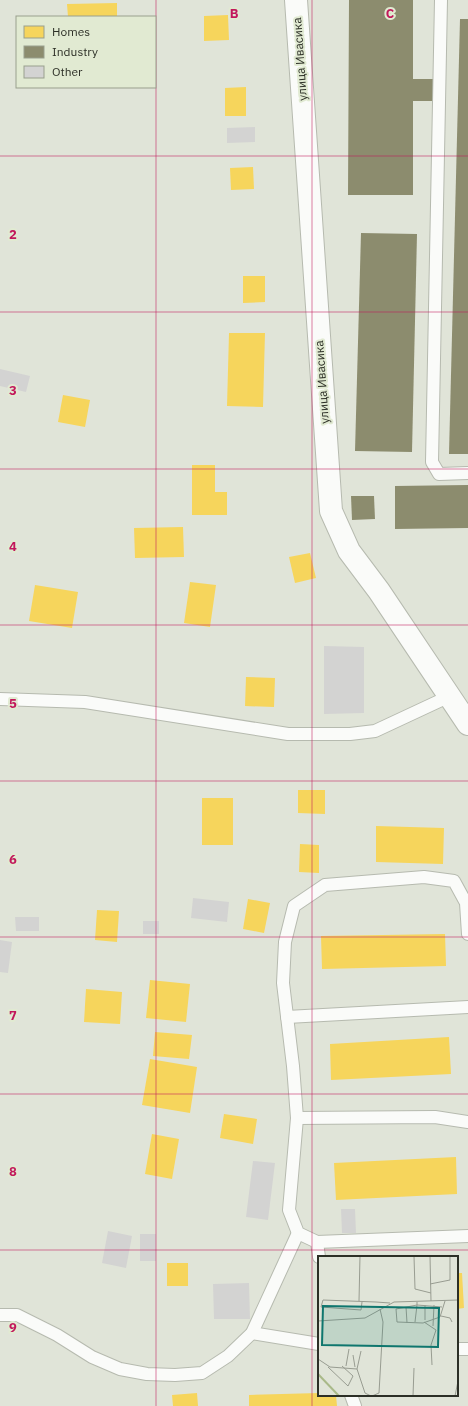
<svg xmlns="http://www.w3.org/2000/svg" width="468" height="1406" font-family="'IBM Plex Sans',sans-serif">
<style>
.homes{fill:#f6d55c}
.industry{fill:#8c8c6e}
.building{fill:#d3d3d2}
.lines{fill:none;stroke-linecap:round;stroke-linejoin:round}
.lane-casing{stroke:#b6baaf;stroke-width:14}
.secondary-casing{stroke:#b6baaf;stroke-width:24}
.lane{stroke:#fafbf9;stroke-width:12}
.secondary{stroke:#fafbf9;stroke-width:22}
.grid{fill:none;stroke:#c2185b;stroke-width:1;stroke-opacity:0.55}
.labels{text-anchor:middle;stroke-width:4;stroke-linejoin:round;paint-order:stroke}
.street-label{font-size:12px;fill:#2c2f26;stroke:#e1ead2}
.inset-river{fill:none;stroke:#a9b989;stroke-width:2}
.inset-road{fill:none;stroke:#989c91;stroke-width:1}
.view{fill:#0f766e;fill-opacity:0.15;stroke:#0f766e;stroke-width:2}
.inset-edge{fill:none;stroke:#2c2f26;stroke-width:2}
.grid-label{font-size:13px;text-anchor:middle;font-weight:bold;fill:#c2185b;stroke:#e1ead2;stroke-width:4;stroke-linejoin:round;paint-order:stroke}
</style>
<rect width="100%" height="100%" fill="#e0e4d8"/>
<g class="homes">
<path d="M117,3V17H68L67,4Z"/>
<path d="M228,15L229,40L204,41V16Z"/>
<path d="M246,87V116H225V88Z"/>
<path d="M253,167L254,189L231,190L230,168Z"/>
<path d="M243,276H265V302L243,303Z"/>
<path d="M229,333H265L263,407L227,406Z"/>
<path d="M63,395L90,400L85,427L58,422Z"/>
<path d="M192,465H215V492H227V515H192Z"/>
<path d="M183,527L184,557L135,558L134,528Z"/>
<path d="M310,553L316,578L295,583L289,557Z"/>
<path d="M190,582L216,585L210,627L184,623Z"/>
<path d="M35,585L78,592L72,628L29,621Z"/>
<path d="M246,677L275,678L274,707L245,706Z"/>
<path d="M298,790H325V814L298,813Z"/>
<rect x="202" y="798" width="31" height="47"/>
<path d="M376,826L444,828L443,864L376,862Z"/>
<path d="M300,844L319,845V873L299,872Z"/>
<path d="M248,899L270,903L264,933L243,929Z"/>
<path d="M97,910L119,911L117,942L95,940Z"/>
<path d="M445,934L446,966L322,969L321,936Z"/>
<path d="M150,980L190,984L186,1022L146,1018Z"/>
<path d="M86,989L122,992L120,1024L84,1022Z"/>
<path d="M155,1032L192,1035L189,1059L153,1056Z"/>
<path d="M449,1037L451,1074L331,1080L330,1044Z"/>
<path d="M150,1059L197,1067L190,1113L142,1105Z"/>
<path d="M224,1114L257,1119L253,1144L220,1138Z"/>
<path d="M152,1134L179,1139L172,1179L145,1174Z"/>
<path d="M456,1157L457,1194L336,1200L334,1163Z"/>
<rect x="167" y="1263" width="21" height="23"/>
<path d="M457,1273H462L464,1308L457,1309Z"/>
<path d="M197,1393L198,1406H173L172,1395Z"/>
<path d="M319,1393V1395H336L337,1406H249V1395Z"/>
</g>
<g class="industry">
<path d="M349,0H413V79H434V101H413V195H348Z"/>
<path d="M460,19H468V454H449Z"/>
<path d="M361,233L417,234L412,452L355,451Z"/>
<path d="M468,485V528L395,529V486Z"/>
<path d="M351,496H374L375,519L352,520Z"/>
</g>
<g class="building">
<path d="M255,127V142L227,143V128Z"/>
<path d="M0,369L30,376L26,392L0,386Z"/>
<path d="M324,646L364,647V713L324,714Z"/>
<path d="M193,898L229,902L227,922L191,918Z"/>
<path d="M15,917H39V931H16Z"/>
<rect x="143" y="921" width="16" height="13"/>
<path d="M0,940L12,942L8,973L0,972Z"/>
<path d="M253,1161L275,1163L268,1220L246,1217Z"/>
<path d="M341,1209H355L356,1233H342Z"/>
<path d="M108,1231L132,1236L126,1268L102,1263Z"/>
<rect x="140" y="1234" width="16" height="27"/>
<path d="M249,1283L250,1319H214L213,1284Z"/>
</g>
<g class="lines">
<g class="lane-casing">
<g id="lane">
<path d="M441,0L432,462L439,474L468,473"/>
<path d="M0,699L85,702L288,734H350L375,731L450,696"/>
<path d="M287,1017L468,1007"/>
<path d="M297,1118L435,1117L468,1122"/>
<path d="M317,1242L468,1236"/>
<path d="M319,1257L317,1242L298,1233L289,1210L297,1118L293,1066L283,983L285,942L294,906L325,885L424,877L454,881L466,903L468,934"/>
<path d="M0,1315H17L57,1335L92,1357L120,1369L147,1374L175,1375L202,1373L228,1356L252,1333L298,1233"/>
<path d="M252,1333L319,1344"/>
<path d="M457,1349H468"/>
<path d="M351,1395L355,1406"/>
</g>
</g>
<g class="secondary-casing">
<path id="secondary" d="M296,0L331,511L349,551L379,591L468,724"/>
</g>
<use href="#lane" class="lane"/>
<use href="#secondary" class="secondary"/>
</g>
<path class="grid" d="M156,0V1406M312,0V1406M0,156H468M0,312H468M0,469H468M0,625H468M0,781H468M0,937H468M0,1094H468M0,1250H468"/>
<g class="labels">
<g class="street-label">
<text transform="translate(300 59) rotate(-94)" y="4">улица Ивасика</text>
<text transform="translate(322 382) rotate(-94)" y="4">улица Ивасика</text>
</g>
</g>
<g transform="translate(318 1256)">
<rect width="140" height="140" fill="#e0e4d8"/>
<path class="inset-river" d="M0,118L21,140"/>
<path class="inset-road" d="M96,0L97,33L113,37M112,0L113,45M112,28L132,24V0M41,45L42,0M44,46L43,54L3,51L5,44L58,46L72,47M99,46V49L78,53L79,66L105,67L122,61L127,45M107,49V64M88,51L89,67M123,60L132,62L134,66M0,65L47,62L76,46L140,44M97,66L99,49L124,51M106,66L118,74L113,89L114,109M115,70L116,49M35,99L37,111M0,103L12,111L39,113L47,137L53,140M28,110L31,93M10,111L30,130L35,120L24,110M39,113L43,95M54,140L61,137L65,66L62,53M95,140L96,112M137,140L140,125"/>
<path class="view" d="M5,50L121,52L120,91L4,89Z"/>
<rect width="140" height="140" class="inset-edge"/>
</g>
<g class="grid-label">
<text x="234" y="18">B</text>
<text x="390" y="18">C</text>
<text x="13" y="239">2</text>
<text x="13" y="395">3</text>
<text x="13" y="551">4</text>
<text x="13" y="708">5</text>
<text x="13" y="864">6</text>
<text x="13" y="1020">7</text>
<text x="13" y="1176">8</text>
<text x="13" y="1332">9</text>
</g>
<rect x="16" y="16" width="140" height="72" fill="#e1ead2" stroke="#999f8d"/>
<rect x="24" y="26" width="20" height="12" fill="#f6d55c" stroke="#999f8d"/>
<text x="52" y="36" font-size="12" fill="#2c2f26">Homes</text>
<rect x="24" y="46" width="20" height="12" fill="#8c8c6e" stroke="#999f8d"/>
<text x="52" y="56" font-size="12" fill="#2c2f26">Industry</text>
<rect x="24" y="66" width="20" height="12" fill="#d3d3d2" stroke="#999f8d"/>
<text x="52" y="76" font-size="12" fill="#2c2f26">Other</text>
</svg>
